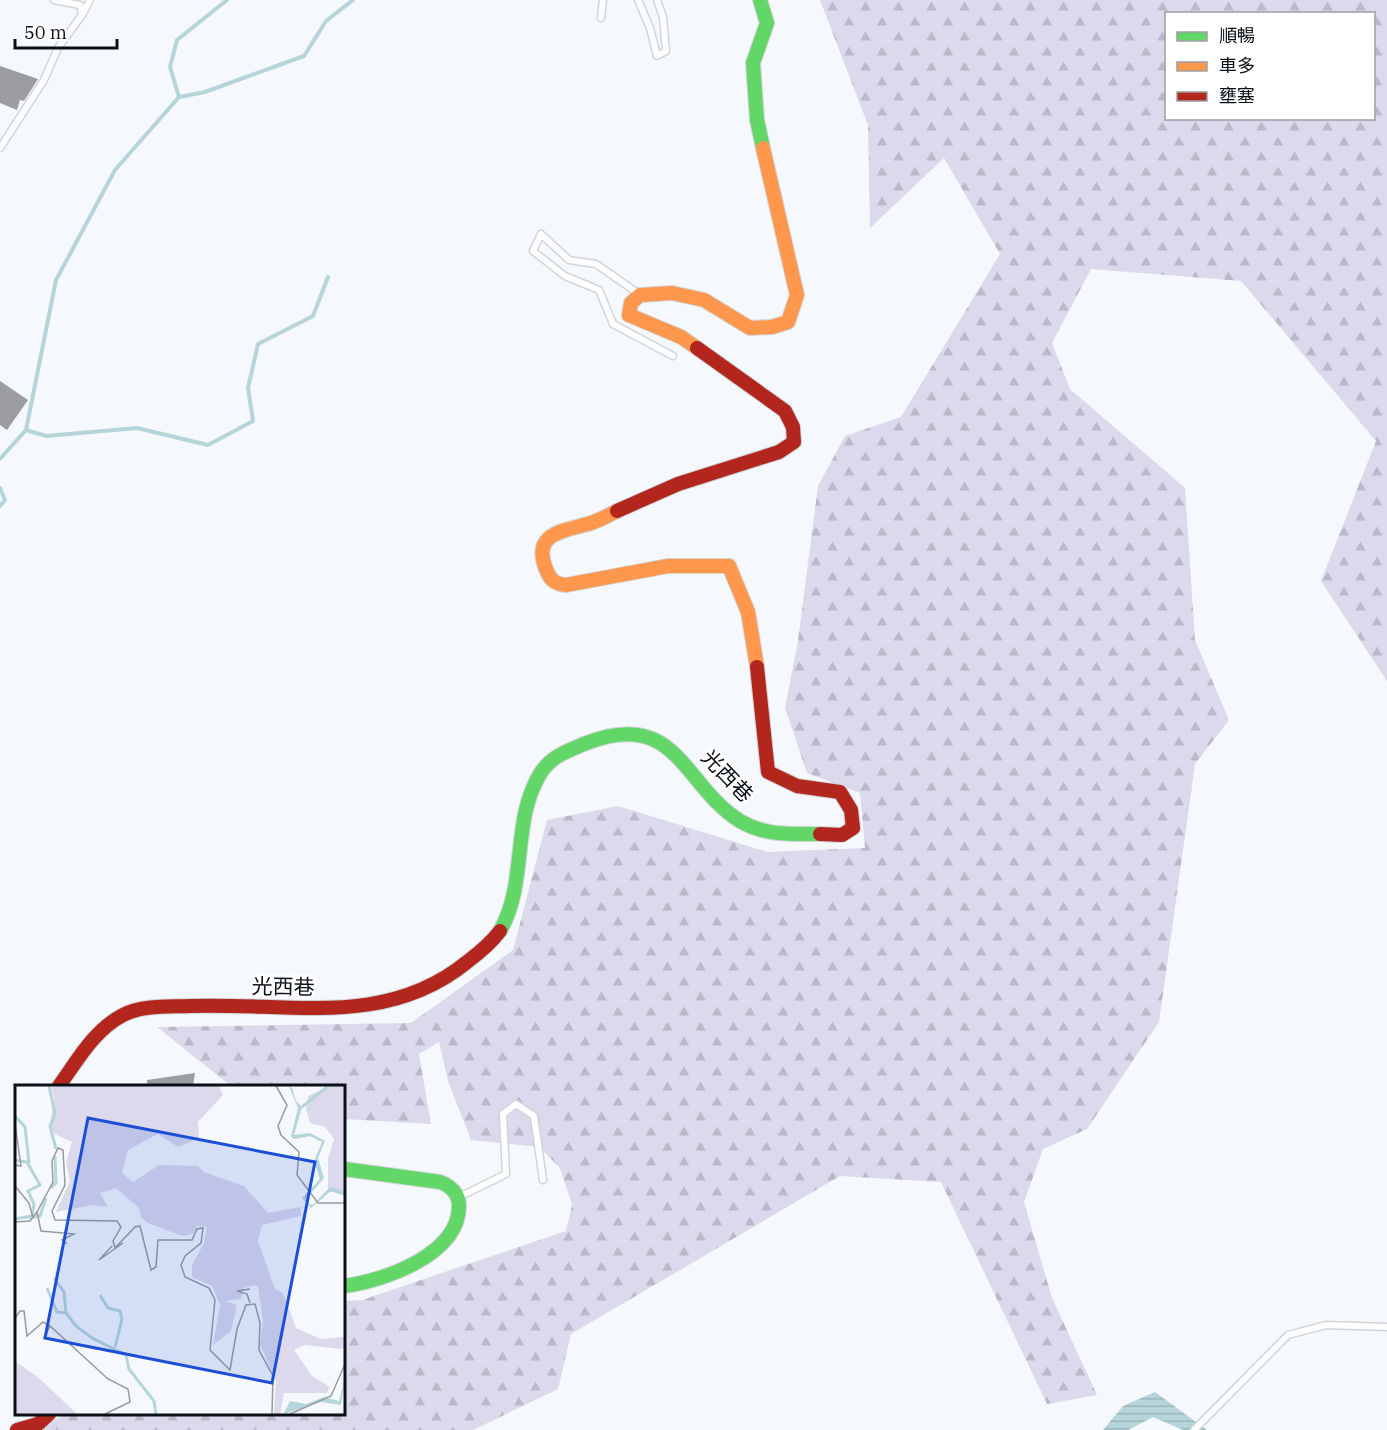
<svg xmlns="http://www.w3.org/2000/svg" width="1387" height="1430" font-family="'IBM Plex Serif','Noto Sans TC',serif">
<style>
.forest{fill:url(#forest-firs);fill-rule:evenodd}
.water{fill:url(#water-rules)}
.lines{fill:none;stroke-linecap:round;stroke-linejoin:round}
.stream{stroke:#b5d5da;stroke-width:4}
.building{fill:#9b9da2}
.lane-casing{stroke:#d1d5da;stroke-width:9}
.fast-casing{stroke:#d1d5da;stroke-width:16}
.slow-casing{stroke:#d1d5da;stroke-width:16}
.jam-casing{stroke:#d1d5da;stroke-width:16}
.lane{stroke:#fefeff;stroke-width:6}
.fast{stroke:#63d668;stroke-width:14}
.slow{stroke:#ff974d;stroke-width:14}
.jam{stroke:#b3261e;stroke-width:14}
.labels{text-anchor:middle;stroke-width:6;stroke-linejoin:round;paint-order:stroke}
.street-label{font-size:21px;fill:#0b1016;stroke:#fff}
.inset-river{fill:none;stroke:#b5d5da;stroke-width:3}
.inset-road{fill:none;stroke:#979ba0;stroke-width:1.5}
.view{fill:#1d4ed8;fill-opacity:0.15;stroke:#1d4ed8;stroke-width:3}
.inset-edge{fill:none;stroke:#0b1016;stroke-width:3}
</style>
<defs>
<pattern id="forest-firs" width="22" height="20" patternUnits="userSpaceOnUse" patternTransform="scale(1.5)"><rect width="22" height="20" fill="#dbd9eb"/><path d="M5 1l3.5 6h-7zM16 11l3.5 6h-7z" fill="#bbb9c9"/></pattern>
<pattern id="water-rules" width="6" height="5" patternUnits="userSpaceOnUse" patternTransform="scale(1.5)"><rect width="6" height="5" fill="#b5d5da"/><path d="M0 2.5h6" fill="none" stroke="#9ab6ba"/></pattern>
</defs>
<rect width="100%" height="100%" fill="#f5f8fc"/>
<path class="forest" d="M820,0H1387V681L1321,581L1376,441L1241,281L1091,269L1052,343L1070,389L1185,488L1195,640L1229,720L1195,764L1159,1022L1087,1129L1043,1149L1024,1202L1052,1298L1097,1395L1047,1404L941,1182L840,1176L571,1334L558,1389L473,1430H39L65,1414H344V1301L362,1300L566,1231L572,1205L560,1168L539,1147L471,1140L448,1081L439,1042L419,1054L431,1124L344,1119V1086H231L157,1027L411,1023L513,950L547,820L618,806L767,852L865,848L860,793L807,773L785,708L798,641L818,486L845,436L901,417L1000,254L944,158L870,228L868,125ZM1166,14H1374V118H1166Z"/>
<path class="water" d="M1155,1392L1207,1430H1183L1153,1417L1128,1430H1103L1123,1406Z"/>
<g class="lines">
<g class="stream">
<path d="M179,97L170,67L177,40L227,0"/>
<path d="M26,430L46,436L137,428L208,445L253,421L248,388L258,344L313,316L328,277"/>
<path d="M0,459L26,430L56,280L115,170L179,97L205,92L304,56L326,21L353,0"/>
<path d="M0,488L5,500L0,506"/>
</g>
</g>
<g class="building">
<path d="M0,66L38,79L24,101L20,100L17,110L0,103Z"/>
<path d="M0,381L28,400L7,430L0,425Z"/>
<path d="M195,1073L193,1086H147V1080Z"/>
</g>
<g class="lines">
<g class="lane-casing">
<g id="lane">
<path d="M638,0L650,28L657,56L666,51L663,17L657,0"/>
<path d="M82,15L90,0"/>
<path d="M601,18L603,0"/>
<path d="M0,148L44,80L58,48L82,15L80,5L54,0"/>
<path d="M639,294L596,264L569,260L541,234L533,251L565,276L599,290L613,324L673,356"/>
<path d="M459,1197L506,1174L503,1114L516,1104L534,1116L543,1180"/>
<path d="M1194,1430L1288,1335L1326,1325L1387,1327"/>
</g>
</g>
<g class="fast-casing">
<g id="fast">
<path d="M760,0L767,23L753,63L757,120L763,148"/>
<path d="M500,931C528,882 511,822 540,774C550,757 567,751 584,744C677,706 683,786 740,821C765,836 792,834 820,834"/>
<path d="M344,1169L440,1182C451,1186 459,1194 459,1206C459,1255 383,1281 344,1286"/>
</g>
</g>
<g class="slow-casing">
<g id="slow">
<path d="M697,348L681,337L629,315L631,303L640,295L672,293L704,300L750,328L772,327L788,322L797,295L763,148"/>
<path d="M617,511C609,515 600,520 591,523C565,531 531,532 546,569C550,580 555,584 566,585L668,566H729L748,612L757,667"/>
</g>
</g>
<g class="jam-casing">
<g id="jam">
<path d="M617,511L678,484L779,452L794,442L793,427L785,411L697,348"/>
<path d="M757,667L768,772L797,786L840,792L851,810L853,828L842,835L820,834"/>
<path d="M59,1086C77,1061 94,1030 123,1015C142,1005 169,1007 190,1006C287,1002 385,1029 467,962C479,953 491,943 500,931"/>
<path d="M17,1430L38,1424L49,1414"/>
</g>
</g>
<use href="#lane" class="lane"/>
<use href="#fast" class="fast"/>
<use href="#slow" class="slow"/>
<use href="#jam" class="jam"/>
</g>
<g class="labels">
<g class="street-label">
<text transform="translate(727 776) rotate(46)" y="7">光西巷</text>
<text transform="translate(283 987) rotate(1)" y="7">光西巷</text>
</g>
</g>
<g transform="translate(15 1085)">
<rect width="330" height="330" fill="#f5f8fc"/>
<path d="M36,1H204L208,10L183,37L184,53L163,62L143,49L113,65L107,88L118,97L144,80L183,81L189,87L229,101L253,128L286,122V131L247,140L243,156L260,204L268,208L281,243L306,254L329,252L330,263L325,264L290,260L279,265L297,291L315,302L312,308H269L265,329H259L261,296L245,259L248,236L243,202L239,200L229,203L226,214L210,216L222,220L216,246L198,260L205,220L197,201L177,192V180L189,158L192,142L183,141L178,149L167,151L133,138L126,133L124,123L101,103L85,108L93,122L77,120L41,127L55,96L51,78L57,57L40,49L35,42L39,13ZM314,1H330V107H313V74L319,54L310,42L295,38L291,25L293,11ZM0,276L24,293L62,329H0Z" fill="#dbd9eb"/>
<path d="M274,1L277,3L281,16L287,22L279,50L295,48L310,56L303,73L309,93L291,114L292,118L298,120L315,102L330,106V111L316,106L296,123L287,113L305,94L299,76L307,57L295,51L279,54L276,51L283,23ZM330,293L326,320L306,317L269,329L275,316L291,319L309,312L324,316Z" fill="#b5d5da"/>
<path class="inset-river" d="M34,1L40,29L35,41L41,64M287,22L312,2M0,31L10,42L14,78M0,75L12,77L25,100L13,106L19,119L17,131L0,134M36,103L41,98L40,71M14,133L25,131L31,113M39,193L49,207L51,228L61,241L77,253L111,270L114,284L139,316L141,329M32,203L42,227L51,228M85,210L93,223L105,226L107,234L100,262"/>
<path class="inset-road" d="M261,1L272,20L263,41L266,50L284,67L282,90L303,118H330M0,39L6,81L0,80M0,101L14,118L18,133M22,127L26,146L59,149L47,155L52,159M0,137L15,136L22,127L38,97L37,76L43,63L48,65L50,100L37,126L40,135L102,136L106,142L98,156L100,163L120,142L125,141L136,185L141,182L143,155H177L182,144L188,143L186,158L170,171L166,180L170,192L194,203L200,215L195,265L215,285L222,244L231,220L240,219L245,238L244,265L258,291L257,329M97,161L84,175L108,158M235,204L222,206L232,209L235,218M0,233L5,226H9L12,251L28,237L35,241M29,253L35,241L93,294L113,304L115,317L90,329M275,329L316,311L330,279"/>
<path class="view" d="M73,33L300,77L257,298L30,253Z"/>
<rect width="330" height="330" class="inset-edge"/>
</g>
<rect x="1165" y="12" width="210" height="108" fill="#ffffff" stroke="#9d9fa2" stroke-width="1.5"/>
<rect x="1177" y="32" width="30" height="9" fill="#63d668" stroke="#9d9fa2" stroke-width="1.5"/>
<text x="1219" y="42" font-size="18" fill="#0b1016">順暢</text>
<rect x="1177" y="62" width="30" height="9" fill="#ff974d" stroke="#9d9fa2" stroke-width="1.5"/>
<text x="1219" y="72" font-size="18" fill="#0b1016">車多</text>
<rect x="1177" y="92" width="30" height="9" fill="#b3261e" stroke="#9d9fa2" stroke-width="1.5"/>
<text x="1219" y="102" font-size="18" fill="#0b1016">壅塞</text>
<path d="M15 39v9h102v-9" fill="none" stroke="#0b1016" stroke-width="3"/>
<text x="24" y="39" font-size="18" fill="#0b1016" stroke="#ffffff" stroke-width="4.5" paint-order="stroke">50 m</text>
</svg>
